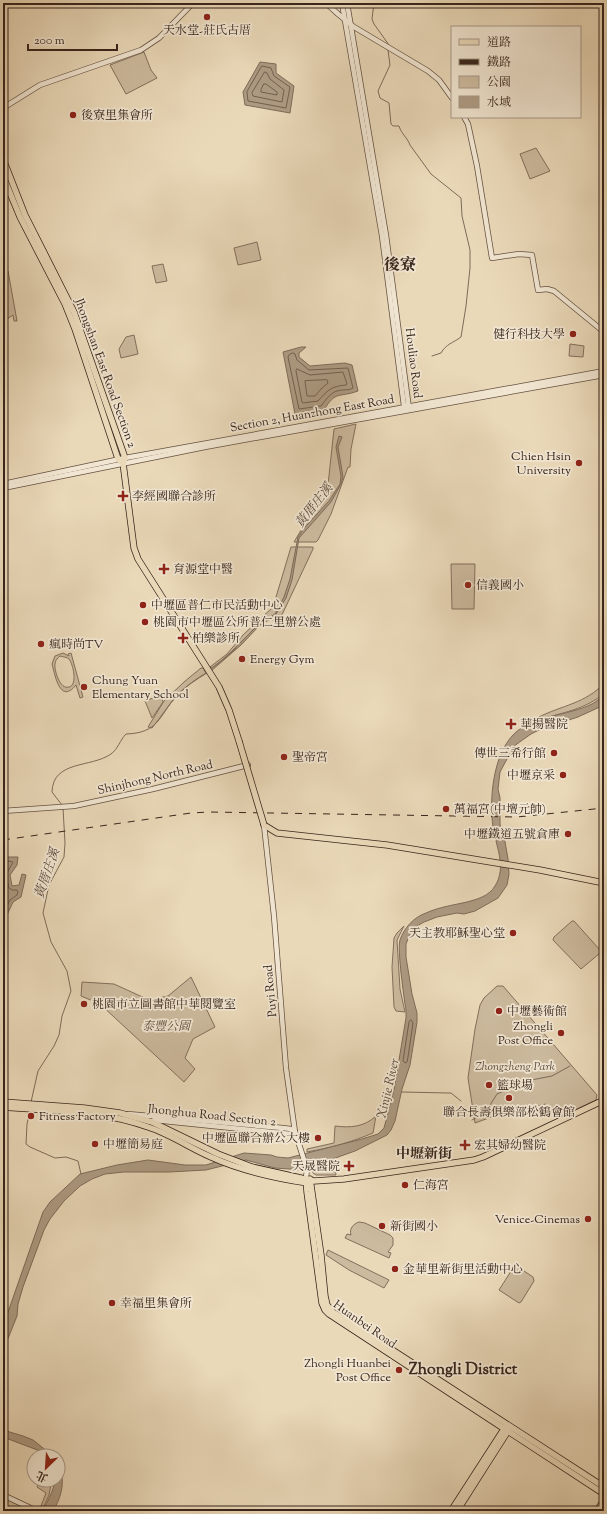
<svg xmlns="http://www.w3.org/2000/svg" width="607" height="1514" font-family="'Sorts Mill Goudy','Noto Serif TC',serif">
<style>
.green{fill:#ccba9e;stroke:#826f5c;fill-rule:evenodd}
.water{fill:#ad9b83;stroke:#7e6b59}
.lines{fill:none;stroke-linecap:round;stroke-linejoin:round}
.shore{stroke:#72604f;stroke-width:1}
.stream{stroke:#7e6b59;stroke-width:1}
.minor-casing{stroke:#645142;stroke-width:6}
.major-casing{stroke:#37241b;stroke-width:7}
.minor{stroke:#f1e6d2;stroke-width:4.5}
.major{stroke:#ead9b9;stroke-width:5.5}
.rail{stroke:#37241b;stroke-width:1;stroke-dasharray:7 7;stroke-linecap:butt}
.major-bridge-casing{stroke:#37241b;stroke-width:7;stroke-linecap:butt}
.major-bridge{stroke:#ead9b9;stroke-width:5.5}
.poi-dot{fill:#8f2418;stroke:#f1e6d2;stroke-width:1.5}
.labels{text-anchor:middle;stroke-width:3.5;stroke-linejoin:round;paint-order:stroke}
.poi-label{font-size:12px;fill:#37241b;stroke:#f1e6d2;text-anchor:start}
.street-label{font-size:12px;fill:#37241b;stroke:#f1e6d2}
.park-label{font-size:12px;font-style:italic;fill:#5c4a3c;stroke:#f1e6d2}
.water-label{font-size:13px;font-style:italic;fill:#5a483a;stroke:#f1e6d2}
.quarter-label{font-size:14px;font-weight:bold;fill:#37241b;stroke:#f1e6d2}
.district-label{font-size:16px;font-weight:bold;fill:#37241b;stroke:#f1e6d2}
</style>
<rect width="100%" height="100%" fill="#ead9b9"/>
<filter id="stains"><feTurbulence type="fractalNoise" baseFrequency=".005" numOctaves="4"/><feColorMatrix values="0 0 0 0 .2 0 0 0 0 .09 0 0 0 0 .02 0 0 0 .5 -.17"/></filter>
<radialGradient id="worn" r=".72"><stop offset=".6" stop-color="#630" stop-opacity="0"/><stop offset="1" stop-color="#630" stop-opacity=".3"/></radialGradient>
<g class="green">
<path d="M144,52L151,70L157,78L126,94L110,65Z"/>
<path d="M536,148L550,171L530,179L520,154Z"/>
<path d="M257,242L261,260L238,265L234,248Z"/>
<path d="M163,264L167,281L156,283L152,266Z"/>
<path d="M8,271L17,321H14L13,315L7,319H3V278L6,279L5,272Z"/>
<path d="M134,335L138,354L121,358L119,349L126,337Z"/>
<path d="M570,344L584,346L583,357L569,356Z"/>
<path d="M356,424L351,449L350,467H348L331,514L318,540L316,542H294L328,485L334,429Z"/>
<path d="M291,547H313V549L280,619L276,622L271,619L261,624L259,623L240,644L212,669L210,667L227,654L243,635L273,607Z"/>
<path d="M451,564H475L474,609H452Z"/>
<path d="M63,653L69,656L68,654L71,653L83,697L80,698L76,685C60,705 55,675 52,664L55,656ZM60,656C63,657 67,657 69,659C73,664 78,685 69,687C60,690 54,670 55,664C55,660 58,658 60,656Z"/>
<path d="M201,668H203L206,673C196,679 186,686 178,695C168,705 161,717 152,728L148,727L164,701L184,682Z"/>
<path d="M604,683V693C588,709 560,713 539,720V717C560,706 587,703 604,683Z"/>
<path d="M161,695L163,702L152,718L145,701Z"/>
<path d="M572,921H574L600,950V953L581,969L553,940L554,937Z"/>
<path d="M404,926L397,940L400,989L405,1012L396,1011L394,1007L392,967L394,938L397,933Z"/>
<path d="M191,977L215,1027L193,1039L185,1058L195,1069L184,1082L100,1004L81,996L82,982L114,984L149,1000L168,996Z"/>
<path d="M497,986H503L597,1095L596,1100L558,1118L546,1104L497,1115L475,1123L468,1078L475,1029L480,1005L484,998Z"/>
<path d="M376,1116L373,1133C352,1142 330,1148 307,1152V1149L334,1143L335,1126C351,1128 364,1127 376,1116Z"/>
<path d="M334,1160L336,1175H316L313,1173L312,1167Z"/>
<path d="M359,1222L365,1223L390,1235L393,1238V1245L388,1252L391,1253L389,1258L345,1238L347,1234L351,1235C349,1229 353,1224 359,1222Z"/>
<path d="M328,1250L389,1280L384,1288L349,1270L326,1255Z"/>
<path d="M515,1265L533,1277L534,1281L521,1302L519,1303L499,1290Z"/>
<path d="M40,1480H52L49,1495L44,1506H41L46,1493L37,1487Z"/>
<path d="M3,1497L32,1511H3Z"/>
</g>
<g class="water">
<path d="M260,62L276,64V73L294,86L290,113L245,105L243,92Z"/>
<path d="M301,347H306L299,353V357L310,366L345,363L352,365L358,391C339,398 336,390 324,410L295,414L283,352Z"/>
<path d="M339,436L342,437L338,447L343,477L341,484L331,502L299,538L292,580L286,598L276,614L259,626L241,645L211,671L210,669L224,659L258,625L275,614L284,597L290,579L298,537L305,527L329,501L340,484L341,476L336,447Z"/>
<path d="M604,695V705L578,717L541,729L531,734L514,746L500,772L498,789L500,798V824L502,833L504,836L508,859L509,874L507,885L498,898L475,911L464,914L457,913L437,917L424,922L417,926L410,934L406,944V957L412,994L417,1013V1022L410,1065L402,1089L395,1121L391,1130L387,1135L355,1151L302,1170L275,1168L246,1160L206,1170L169,1172H124L105,1174L92,1179L80,1186L64,1201L50,1219L44,1230L23,1287L18,1304L17,1316L3,1351V1331L7,1315L43,1212L50,1202L80,1174L117,1165L148,1160L185,1165H206L244,1153L271,1155L277,1157L288,1158L362,1139L378,1134L384,1128L394,1090L406,1018V1010C404,998 397,949 400,940C404,928 414,917 426,913C439,907 454,905 467,902C478,899 489,896 495,886C507,867 496,847 493,827C489,799 493,756 513,735C532,715 568,716 592,704C596,702 600,698 604,695Z"/>
<path d="M3,857H18L17,865L10,875L12,886L19,885L22,874L26,875L21,897L13,902L7,915L3,912Z"/>
<path d="M3,1430L23,1436L33,1440L53,1456H45L40,1451L3,1437Z"/>
<path d="M58,1463C66,1480 62,1496 53,1511H42C48,1501 53,1492 55,1480H58Z"/>
</g>
<g class="lines">
<g class="shore">
<path d="M262,66L271,68L274,76L290,87L286,108L248,101L247,92Z"/>
<path d="M265,72L267,73L270,79L284,90L282,102L253,96L252,93Z"/>
<path d="M264,84H266L277,92V95L261,92V90Z"/>
<path d="M293,353L295,354L297,360L309,370L348,368L353,388C348,391 343,389 337,391C330,393 325,401 321,406L299,409L288,357L289,355Z"/>
<path d="M297,369L310,375L343,372L347,384L346,385C331,386 327,391 318,401L303,403L302,402L296,371Z"/>
<path d="M327,380L328,383L321,389L315,396H307L305,381Z"/>
<path d="M3,860L13,862L6,875L9,888L12,890H17L18,892L17,895L10,900L6,908L3,909"/>
<path d="M411,1020L413,1023L408,1057L407,1062L405,1063L403,1061L409,1022Z"/>
</g>
<g class="stream">
<path d="M374,3L372,19L374,24L389,45"/>
<path d="M388,50L390,65L378,91L380,98L389,103L391,124L393,126H399C402,135 407,137 410,145L431,174L461,198L462,216L470,250V268L466,306L461,337C453,343 446,344 441,353L432,356"/>
<path d="M225,658L236,648"/>
<path d="M62,805L52,792C53,760 91,768 111,754C118,749 120,740 126,734C159,733 159,716 177,695C186,686 197,679 207,673"/>
<path d="M402,1092L448,1093H451L461,1101"/>
<path d="M31,1102L38,1071L54,1046L59,1035L62,1016L71,991L67,971L51,942L43,913L49,885L64,857L65,843L63,808"/>
<path d="M30,1111L27,1124L26,1144L30,1147L55,1158L66,1157L78,1161L81,1174"/>
<path d="M472,1120L485,1113L497,1094L526,1081L552,1076L570,1066"/>
</g>
<g class="minor-casing">
<g id="minor">
<path d="M326,3L338,14L354,27L428,71L439,80L452,98"/>
<path d="M342,3L382,236L404,406L407,408"/>
<path d="M347,3L386,235L409,409"/>
<path d="M3,108L40,85L141,50L159,38L193,3"/>
<path d="M464,117L468,124L477,166L492,258L519,254L532,255L538,290L547,289L554,291L604,332"/>
<path d="M3,484L125,458L604,371"/>
<path d="M3,488L205,447L604,375"/>
<path d="M3,811L74,806L153,789L248,765"/>
<path d="M264,825L274,916L286,1068L295,1132L307,1169L306,1178"/>
<path d="M128,1114L283,1128L291,1129L295,1132"/>
<path d="M152,1122L154,1120L291,1134L295,1132"/>
<path d="M3,1495L37,1511"/>
</g>
</g>
<g class="major-casing">
<g id="major">
<path d="M3,159L25,215L74,312L125,458L123,463L134,548L138,559L219,687L229,710L239,741"/>
<path d="M3,176L20,217L65,304L75,329L118,459L123,463"/>
<path d="M264,825L277,833L387,845L540,870L604,883"/>
<path d="M3,1102L84,1108L120,1113L152,1122L218,1154L252,1167L314,1181L344,1179L474,1160L483,1157L604,1100"/>
<path d="M3,1107C51,1111 102,1110 148,1127C170,1134 190,1148 211,1157C242,1171 274,1178 308,1183"/>
<path d="M306,1178L307,1192L321,1296L322,1303L325,1310L329,1314L604,1494"/>
<path d="M310,1179L321,1255L325,1296L327,1305L333,1312L363,1331L604,1487"/>
<path d="M451,1511L504,1429L507,1426"/>
<path d="M457,1511L508,1431L509,1428"/>
<path d="M597,1511L604,1500"/>
</g>
</g>
<use href="#minor" class="minor"/>
<use href="#major" class="major"/>
<path class="rail" d="M3,840L191,813L209,812L517,817L604,808"/>
<g class="major-bridge-casing">
<path id="major-bridge" d="M239,741L264,825"/>
</g>
<use href="#major-bridge" class="major-bridge"/>
</g>
<g class="poi-dot">
<circle cx="207" cy="17" r="4"/>
<circle cx="73" cy="115" r="4"/>
<circle cx="573" cy="334" r="4"/>
<circle cx="579" cy="463" r="4"/>
<path d="M121 490h4v4h4v4h-4v4h-4v-4h-4v-4h4z"/>
<path d="M162 563h4v4h4v4h-4v4h-4v-4h-4v-4h4z"/>
<circle cx="468" cy="585" r="4"/>
<circle cx="143" cy="605" r="4"/>
<circle cx="145" cy="622" r="4"/>
<path d="M181 632h4v4h4v4h-4v4h-4v-4h-4v-4h4z"/>
<circle cx="41" cy="644" r="4"/>
<circle cx="242" cy="659" r="4"/>
<circle cx="84" cy="687" r="4"/>
<path d="M509 718h4v4h4v4h-4v4h-4v-4h-4v-4h4z"/>
<circle cx="554" cy="753" r="4"/>
<circle cx="284" cy="757" r="4"/>
<circle cx="563" cy="775" r="4"/>
<circle cx="446" cy="809" r="4"/>
<circle cx="568" cy="834" r="4"/>
<circle cx="513" cy="933" r="4"/>
<circle cx="84" cy="1004" r="4"/>
<circle cx="499" cy="1011" r="4"/>
<circle cx="561" cy="1033" r="4"/>
<circle cx="489" cy="1085" r="4"/>
<circle cx="509" cy="1098" r="4"/>
<circle cx="31" cy="1116" r="4"/>
<circle cx="318" cy="1138" r="4"/>
<circle cx="95" cy="1144" r="4"/>
<path d="M463 1139h4v4h4v4h-4v4h-4v-4h-4v-4h4z"/>
<path d="M347 1160h4v4h4v4h-4v4h-4v-4h-4v-4h4z"/>
<circle cx="405" cy="1185" r="4"/>
<circle cx="588" cy="1219" r="4"/>
<circle cx="382" cy="1226" r="4"/>
<circle cx="395" cy="1269" r="4"/>
<circle cx="112" cy="1303" r="4"/>
<circle cx="399" cy="1370" r="4"/>
</g>
<g class="labels">
<g class="poi-label">
<text x="207" y="34" text-anchor="middle">天水堂-莊氏古厝</text>
<text x="81" y="119">後寮里集會所</text>
<text x="565" y="338" text-anchor="end">健行科技大學</text>
<text x="571" y="460" text-anchor="end">Chien Hsin<tspan x="571" dy="14">University</tspan></text>
<text x="132" y="500">李經國聯合診所</text>
<text x="173" y="573">育源堂中醫</text>
<text x="476" y="589">信義國小</text>
<text x="151" y="609">中壢區普仁市民活動中心</text>
<text x="153" y="626">桃園市中壢區公所普仁里辦公處</text>
<text x="192" y="642">柏樂診所</text>
<text x="49" y="648">瘋時尚TV</text>
<text x="250" y="663">Energy Gym</text>
<text x="92" y="684">Chung Yuan<tspan x="92" dy="14">Elementary School</tspan></text>
<text x="520" y="728">華揚醫院</text>
<text x="546" y="757" text-anchor="end">傳世三希行館</text>
<text x="292" y="761">聖帝宮</text>
<text x="555" y="779" text-anchor="end">中壢京采</text>
<text x="454" y="813">萬福宮(中壇元帥)</text>
<text x="560" y="838" text-anchor="end">中壢鐵道五號倉庫</text>
<text x="505" y="937" text-anchor="end">天主教耶穌聖心堂</text>
<text x="92" y="1008">桃園市立圖書館中華閱覽室</text>
<text x="507" y="1015">中壢藝術館</text>
<text x="553" y="1030" text-anchor="end">Zhongli<tspan x="553" dy="14">Post Office</tspan></text>
<text x="497" y="1089">籃球場</text>
<text x="509" y="1116" text-anchor="middle">聯合長壽俱樂部松鶴會館</text>
<text x="39" y="1120">Fitness Factory</text>
<text x="310" y="1142" text-anchor="end">中壢區聯合辦公大樓</text>
<text x="103" y="1148">中壢簡易庭</text>
<text x="474" y="1149">宏其婦幼醫院</text>
<text x="340" y="1170" text-anchor="end">天晟醫院</text>
<text x="413" y="1189">仁海宮</text>
<text x="580" y="1223" text-anchor="end">Venice-Cinemas</text>
<text x="390" y="1230">新街國小</text>
<text x="403" y="1273">金華里新街里活動中心</text>
<text x="120" y="1307">幸福里集會所</text>
<text x="391" y="1367" text-anchor="end">Zhongli Huanbei<tspan x="391" dy="14">Post Office</tspan></text>
</g>
<g class="street-label">
<text transform="translate(414 363) rotate(83)" y="4">Houliao Road</text>
<text transform="translate(106 373) rotate(70)" y="4">Jhongshan East Road Section 2</text>
<text transform="translate(312 413) rotate(-10)" y="4">Section 2, Huanzhong East Road</text>
<text transform="translate(155 777) rotate(-13)" y="4">Shinjhong North Road</text>
<text transform="translate(270 991) rotate(-95)" y="4">Puyi Road</text>
<text transform="translate(212 1115) rotate(6)" y="4">Jhonghua Road Section 2</text>
<text transform="translate(365 1324) rotate(35)" y="4">Huanbei Road</text>
</g>
<g class="park-label">
<text x="166" y="1030">泰豐公園</text>
<text x="515" y="1070">Zhongzheng Park</text>
</g>
<g class="water-label">
<text transform="translate(313 505) rotate(-52)" y="5">黃厝庄溪</text>
<text transform="translate(46 873) rotate(-71)" y="5">黃厝庄溪</text>
<text transform="translate(387 1088) rotate(-77)" y="5">Xinjie River</text>
</g>
<g class="quarter-label">
<text x="424" y="1158">中壢新街</text>
</g>
<g class="district-label">
<text x="400" y="270">後寮</text>
<text x="463" y="1374">Zhongli District</text>
</g>
</g>
<rect width="607" height="1514" fill="none" stroke="#ead9b9" stroke-width="16"/>
<rect x="4" y="4" width="599" height="1506" fill="none" stroke="#37241b" stroke-width="2"/>
<rect x="8" y="8" width="591" height="1498" fill="none" stroke="#37241b"/>
<rect x="451" y="26" width="130" height="92" fill="#f1e6d2" stroke="#a79889"/>
<rect x="459" y="39" width="20" height="6" fill="#ead9b9" stroke="#a79889"/>
<text x="487" y="46" font-size="12" fill="#37241b">道路</text>
<rect x="459" y="59" width="20" height="6" fill="#37241b" stroke="#a79889"/>
<text x="487" y="66" font-size="12" fill="#37241b">鐵路</text>
<rect x="459" y="76" width="20" height="12" fill="#ccba9e" stroke="#a79889"/>
<text x="487" y="86" font-size="12" fill="#37241b">公園</text>
<rect x="459" y="96" width="20" height="12" fill="#ad9b83" stroke="#a79889"/>
<text x="487" y="106" font-size="12" fill="#37241b">水域</text>
<g transform="translate(46 1468) rotate(205)"><circle r="19" fill="#f1e6d2" stroke="#a79889"/>
<path d="M0-3L7 15L0 10L-7 15Z" fill="#8f2418"/>
<text y="-6" font-size="11" font-weight="bold" text-anchor="middle" fill="#37241b">北</text>
</g>
<path d="M28 44v6h89v-6" fill="none" stroke="#37241b" stroke-width="2"/>
<text x="34" y="44" font-size="12" fill="#37241b" stroke="#f1e6d2" stroke-width="3" paint-order="stroke">200 m</text>
<rect width="100%" height="100%" filter="url(#stains)"/>
<rect width="100%" height="100%" fill="url(#worn)"/>
</svg>
